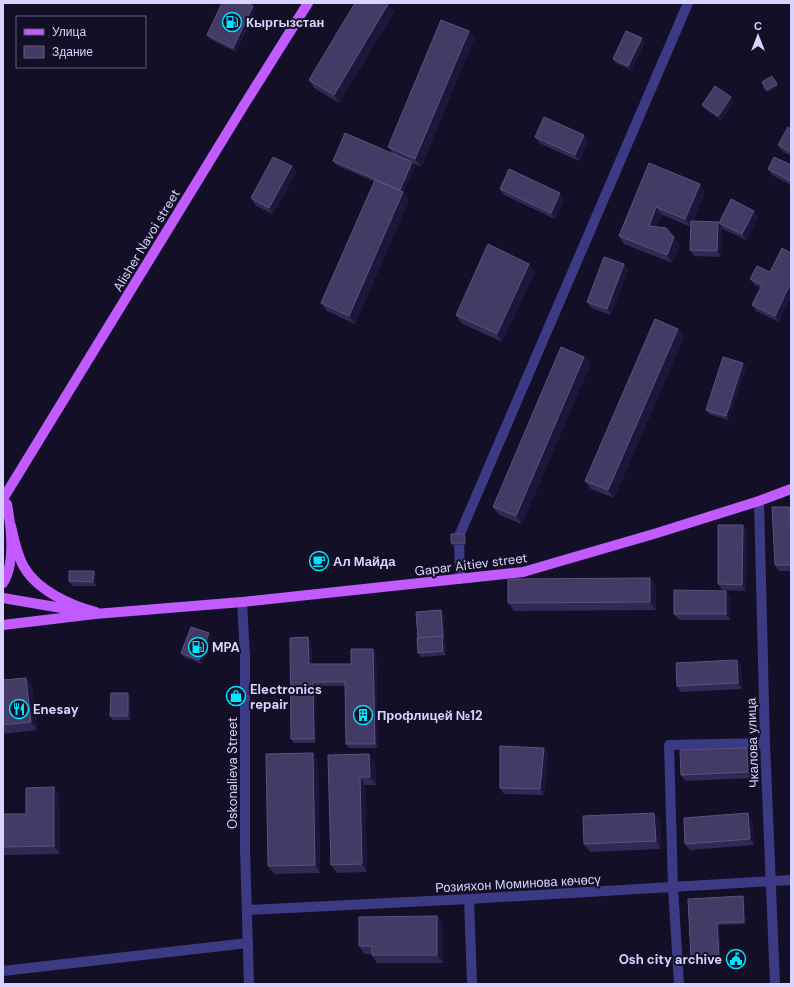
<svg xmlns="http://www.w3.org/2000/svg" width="794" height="987" font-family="'DM Sans',sans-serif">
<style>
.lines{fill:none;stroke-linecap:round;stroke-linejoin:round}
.minor{stroke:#3d3a85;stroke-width:10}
.tertiary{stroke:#3d3a85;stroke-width:10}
.primary{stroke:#c25bff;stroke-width:10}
.wall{fill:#312854}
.shaded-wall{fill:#1d163a}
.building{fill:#433a66;stroke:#5a527e}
.labels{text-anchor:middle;stroke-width:4;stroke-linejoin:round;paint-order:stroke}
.poi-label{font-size:13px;font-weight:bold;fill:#d9d4ff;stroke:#130f26;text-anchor:start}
.street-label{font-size:13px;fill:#d9d4ff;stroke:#130f26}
</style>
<rect width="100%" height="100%" fill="#130f26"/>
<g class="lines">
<g class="minor">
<path d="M759,501L765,743L775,984"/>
<path d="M460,579L459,536L688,3"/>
<path d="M469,899L472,984"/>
<path d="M3,971L248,943"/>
<path d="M679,984L673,887L669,745L765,743"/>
</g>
<g class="tertiary">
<path d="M242,602L245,656V849L249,984"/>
<path d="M247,910L469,899L791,880"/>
</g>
<g class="primary">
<path d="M3,499L244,105L308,3"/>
<path d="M11,526C14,540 17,555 24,567C37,590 71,606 96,612"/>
<path d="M3,583C16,563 11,526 7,504"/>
<path d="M3,598L79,611"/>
<path d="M3,625L95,614L242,602L523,572L657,533L759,501L791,489"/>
</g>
</g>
<g class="wall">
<path d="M388,4L394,12L339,103L314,88L309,80Z"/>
<path d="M253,6L255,10L236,52L210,39L207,35Z"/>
<path d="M469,31L474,39L421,167L412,163L415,166L403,192L409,200L355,324L327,311L321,303L375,182L336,165L333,161L393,154L388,147Z"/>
<path d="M645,42L631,70L616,63L613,59Z"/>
<path d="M774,78L778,86L767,92L766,90Z"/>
<path d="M734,102L721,120L705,109L702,105Z"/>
<path d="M791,129V156L782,151L778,145Z"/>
<path d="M535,137L588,141L579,161L539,143Z"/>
<path d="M649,163L705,192L693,221L722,228L721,257L694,256L690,250L691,227L662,215L657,227L680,245L672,263L624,244L619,236Z"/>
<path d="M791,165V185L772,175L768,169Z"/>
<path d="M292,166L296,172L273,214L255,205L251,198Z"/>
<path d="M500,189L564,200L555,219L504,195Z"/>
<path d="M758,217L746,240L723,229L719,223Z"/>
<path d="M529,264L535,272L502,342L461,323L456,315Z"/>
<path d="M624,264L628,270L611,315L591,308L587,302Z"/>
<path d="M757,266L779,322L756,311L752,305L760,288L755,285L750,279Z"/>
<path d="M678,329L684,337L614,498L591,489L585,481Z"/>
<path d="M584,357L590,365L522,524L499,515L493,507Z"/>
<path d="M746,367L728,420L709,414L706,410Z"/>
<path d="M791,508V571H779L775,565Z"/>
<path d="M747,531L746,591L722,590L718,584Z"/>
<path d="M464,534L466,536V545H452L451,543Z"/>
<path d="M94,571L96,575V586H72L69,581Z"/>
<path d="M656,586V610L514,611L508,603Z"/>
<path d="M730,597V620H679L674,614Z"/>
<path d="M443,612L446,655L421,657L418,653Z"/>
<path d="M308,637L311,641L312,664H351L376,653L378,748H349L346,744L345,686H316V743H294L291,739Z"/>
<path d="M212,638L202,664L184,657L181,653Z"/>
<path d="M737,660L741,666L742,689L681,692L677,686Z"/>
<path d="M26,678L32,686L37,730L3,734V680Z"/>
<path d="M131,697V720H113L110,716Z"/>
<path d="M544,748L548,754L544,795L504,794L500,788Z"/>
<path d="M747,748L751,754L752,778L685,781L681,775Z"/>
<path d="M328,755L375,762L376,785H365L367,872L337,873L331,865Z"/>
<path d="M318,761L320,873L274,874L268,866Z"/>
<path d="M59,795L60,854L3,855V814H26Z"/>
<path d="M654,813L660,821L661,849L590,852L584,844Z"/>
<path d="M752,819L754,845L690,850L685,844Z"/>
<path d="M744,898L746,924L719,925L720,958L692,959L691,957L688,899Z"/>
<path d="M437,916L443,924V963H377L372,955V954H364L359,946Z"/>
</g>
<g class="shaded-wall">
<path d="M388,4L394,12L339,103L334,95Z"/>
<path d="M253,6L255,10L236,52L233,48Z"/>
<path d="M469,31L474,39L421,167L415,159Z"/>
<path d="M642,38L645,42L631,70L628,66Z"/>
<path d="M731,97L734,102L721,120L718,116Z"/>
<path d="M584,135L588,141L579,161L575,155Z"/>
<path d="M412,162L415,166L403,194L400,190Z"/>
<path d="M292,166L296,172L273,214L269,208Z"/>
<path d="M700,184L705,192L691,227L685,219Z"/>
<path d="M403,192L409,200L355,324L349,316Z"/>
<path d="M560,193L564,200L555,219L551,213Z"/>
<path d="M656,207L662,215L654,234L649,226Z"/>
<path d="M754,211L758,217L746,240L742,234Z"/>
<path d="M718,222L722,228L721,257L717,251Z"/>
<path d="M674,237L680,245L672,263L667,255Z"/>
<path d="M529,264L535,272L502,342L497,334Z"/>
<path d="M624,264L628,270L611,315L607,309Z"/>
<path d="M791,282V297L779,322L775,316Z"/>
<path d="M678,329L684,337L614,498L608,490Z"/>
<path d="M584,357L590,365L522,524L516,516Z"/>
<path d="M743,363L746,367L728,420L726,416Z"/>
<path d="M743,525L747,531L746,591L742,585Z"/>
<path d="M464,534L466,536V545L465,543Z"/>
<path d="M94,571L96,575V586L93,582Z"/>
<path d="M650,578L656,586V610L650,602Z"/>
<path d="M726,591L730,597V620L726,614Z"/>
<path d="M441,610L443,612L446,655L443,651Z"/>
<path d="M209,633L212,638L202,664L199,660Z"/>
<path d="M308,637L311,641L312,668L309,664Z"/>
<path d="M373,649L376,653L378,748L375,744Z"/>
<path d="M737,660L741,666L742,689L738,683Z"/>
<path d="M26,678L32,686L37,730L31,722Z"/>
<path d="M313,682L316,686V743L314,739Z"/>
<path d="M128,693L131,697V720L128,716Z"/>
<path d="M544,748L548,754L544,795L540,789Z"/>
<path d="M747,748L751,754L752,778L748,772Z"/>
<path d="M313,753L318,761L320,873L315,865Z"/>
<path d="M369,754L375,762L376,785L370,777Z"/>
<path d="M360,777L365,785L367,872L362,864Z"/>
<path d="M54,787L59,795L60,854L54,846Z"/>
<path d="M654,813L660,821L661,849L656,841Z"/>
<path d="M748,813L752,819L754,845L750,839Z"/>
<path d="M743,896L744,898L746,924L744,922Z"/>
<path d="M437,916L443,924V963L437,955Z"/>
<path d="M717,923L719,925L720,958L719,956Z"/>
</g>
<g class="building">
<path d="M222,3H247L253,6L233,48L207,35Z"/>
<path d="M355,3H387L388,4L334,95L309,80Z"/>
<path d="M441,20L469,31L415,159L388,147Z"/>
<path d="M626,31L642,38L628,66L613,59Z"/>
<path d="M772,76L777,84L766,90L762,82Z"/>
<path d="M715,86L731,97L718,116L702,105Z"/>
<path d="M544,117L584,135L575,155L535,137Z"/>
<path d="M788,127L791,129V152L778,145Z"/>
<path d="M345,133L412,162L400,190L333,161Z"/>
<path d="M273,157L292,166L269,208L251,198Z"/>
<path d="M774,157L791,165V181L768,169Z"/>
<path d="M649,163L700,184L685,219L656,207L649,226L666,228L674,237L667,255L619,236Z"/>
<path d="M509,169L560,193L551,213L500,189Z"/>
<path d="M375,180L403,192L349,316L321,303Z"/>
<path d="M731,199L754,211L742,234L719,223Z"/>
<path d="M691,221L718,222L717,251L690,250Z"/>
<path d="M488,244L529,264L497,334L456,315Z"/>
<path d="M782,248L791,253V282L775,316L752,305L762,285L750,279L757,266L770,272Z"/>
<path d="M604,257L624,264L607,309L587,302Z"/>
<path d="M655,319L678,329L608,490L585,481Z"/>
<path d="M561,347L584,357L516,516L493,507Z"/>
<path d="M723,357L743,363L726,416L706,410Z"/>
<path d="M772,507H790L791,565H775Z"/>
<path d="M718,525H743L742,585L718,584Z"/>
<path d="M451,534H464L465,543H451Z"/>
<path d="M69,571H94L93,582L69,581Z"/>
<path d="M650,578V602L508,603V579Z"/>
<path d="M674,590L726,591V614H674Z"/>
<path d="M441,610L443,638L442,636L418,638L416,612Z"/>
<path d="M191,627L209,633L199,660L181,653Z"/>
<path d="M442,636L443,651L418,653L417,638Z"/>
<path d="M308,637L309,664H351V649H373L375,744H346L345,682H313L314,739H291L290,638Z"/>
<path d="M737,660L738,683L677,686L676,663Z"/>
<path d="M26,678L31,722L3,725V680Z"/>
<path d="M111,693H128V716H110Z"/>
<path d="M500,746L544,748L540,789L500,788Z"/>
<path d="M747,748L748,772L681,775L680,750Z"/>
<path d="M313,753L315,865L268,866L266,754Z"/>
<path d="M369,754L370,777H360L362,864L331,865L328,755Z"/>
<path d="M54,787V846L3,847V814H26V788Z"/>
<path d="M654,813L656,841L584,844L583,816Z"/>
<path d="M748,813L750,839L685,844L684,818Z"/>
<path d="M743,896L744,922L717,923L719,956L691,957L688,899Z"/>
<path d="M437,916V955H372V946H359V917Z"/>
</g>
<defs>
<g id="fuel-ring" transform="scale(1)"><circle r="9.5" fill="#130f26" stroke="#00e5ff" stroke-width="1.5"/><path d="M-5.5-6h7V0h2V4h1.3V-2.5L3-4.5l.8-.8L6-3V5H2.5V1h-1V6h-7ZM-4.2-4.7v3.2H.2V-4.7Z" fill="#00e5ff"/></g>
<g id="cafe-ring" transform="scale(1)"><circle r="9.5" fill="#130f26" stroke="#00e5ff" stroke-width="1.5"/><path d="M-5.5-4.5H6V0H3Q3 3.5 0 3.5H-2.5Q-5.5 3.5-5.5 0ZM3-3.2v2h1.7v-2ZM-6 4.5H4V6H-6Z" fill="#00e5ff"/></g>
<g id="shop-ring" transform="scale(1)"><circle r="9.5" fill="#130f26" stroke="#00e5ff" stroke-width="1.5"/><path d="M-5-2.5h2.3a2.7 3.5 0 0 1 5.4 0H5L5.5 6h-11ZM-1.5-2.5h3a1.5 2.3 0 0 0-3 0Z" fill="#00e5ff"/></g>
<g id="restaurant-ring" transform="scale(1)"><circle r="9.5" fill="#130f26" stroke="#00e5ff" stroke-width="1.5"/><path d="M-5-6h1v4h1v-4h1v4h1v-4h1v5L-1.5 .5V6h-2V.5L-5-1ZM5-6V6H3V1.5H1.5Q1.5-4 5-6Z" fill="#00e5ff"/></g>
<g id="building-ring" transform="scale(1)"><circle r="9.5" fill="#130f26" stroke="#00e5ff" stroke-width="1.5"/><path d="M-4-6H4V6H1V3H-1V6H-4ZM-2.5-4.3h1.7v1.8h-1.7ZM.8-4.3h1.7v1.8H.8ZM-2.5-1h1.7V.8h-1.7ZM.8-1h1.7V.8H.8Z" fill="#00e5ff"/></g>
<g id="civic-ring" transform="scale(1)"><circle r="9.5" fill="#130f26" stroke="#00e5ff" stroke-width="1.5"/><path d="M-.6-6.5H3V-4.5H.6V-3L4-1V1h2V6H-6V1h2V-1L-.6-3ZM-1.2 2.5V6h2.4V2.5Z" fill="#00e5ff"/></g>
</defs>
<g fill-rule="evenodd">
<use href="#fuel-ring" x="232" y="22"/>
<use href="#cafe-ring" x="319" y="561"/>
<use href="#fuel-ring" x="198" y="647"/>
<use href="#shop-ring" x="236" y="696"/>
<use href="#restaurant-ring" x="19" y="709"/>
<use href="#building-ring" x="363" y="715"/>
<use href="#civic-ring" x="736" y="959"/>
</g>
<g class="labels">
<g class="poi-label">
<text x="246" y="27">Кыргызстан</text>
<text x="333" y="566">Ал Майда</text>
<text x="212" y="652">MPA</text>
<text x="250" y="694">Electronics<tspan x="250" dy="15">repair</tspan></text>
<text x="33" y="714">Enesay</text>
<text x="377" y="720">Профлицей №12</text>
<text x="722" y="964" text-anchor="end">Osh city archive</text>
</g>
<g class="street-label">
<text transform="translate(146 240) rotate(-59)" y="5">Alisher Navoi street</text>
<text transform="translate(471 564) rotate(-7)" y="5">Gapar Aitiev street</text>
<text transform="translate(752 743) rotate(-92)" y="5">Чкалова улица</text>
<text transform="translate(232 773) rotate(-90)" y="5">Oskonalieva Street</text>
<text transform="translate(518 883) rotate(-3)" y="5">Розияхон Моминова көчөсү</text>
</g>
</g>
<rect width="794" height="987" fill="none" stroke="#d9d4ff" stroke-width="8"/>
<rect x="16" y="16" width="130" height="52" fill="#130f26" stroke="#625e7d"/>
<rect x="24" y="29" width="20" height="6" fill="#c25bff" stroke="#625e7d"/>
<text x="52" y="36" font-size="12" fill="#d9d4ff">Улица</text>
<rect x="24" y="46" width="20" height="12" fill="#433a66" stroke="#625e7d"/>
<text x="52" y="56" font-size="12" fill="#d9d4ff">Здание</text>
<g transform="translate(758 36)" stroke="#130f26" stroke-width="3" paint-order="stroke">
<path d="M0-3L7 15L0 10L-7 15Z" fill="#d9d4ff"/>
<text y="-6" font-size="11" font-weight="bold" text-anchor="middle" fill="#d9d4ff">С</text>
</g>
</svg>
